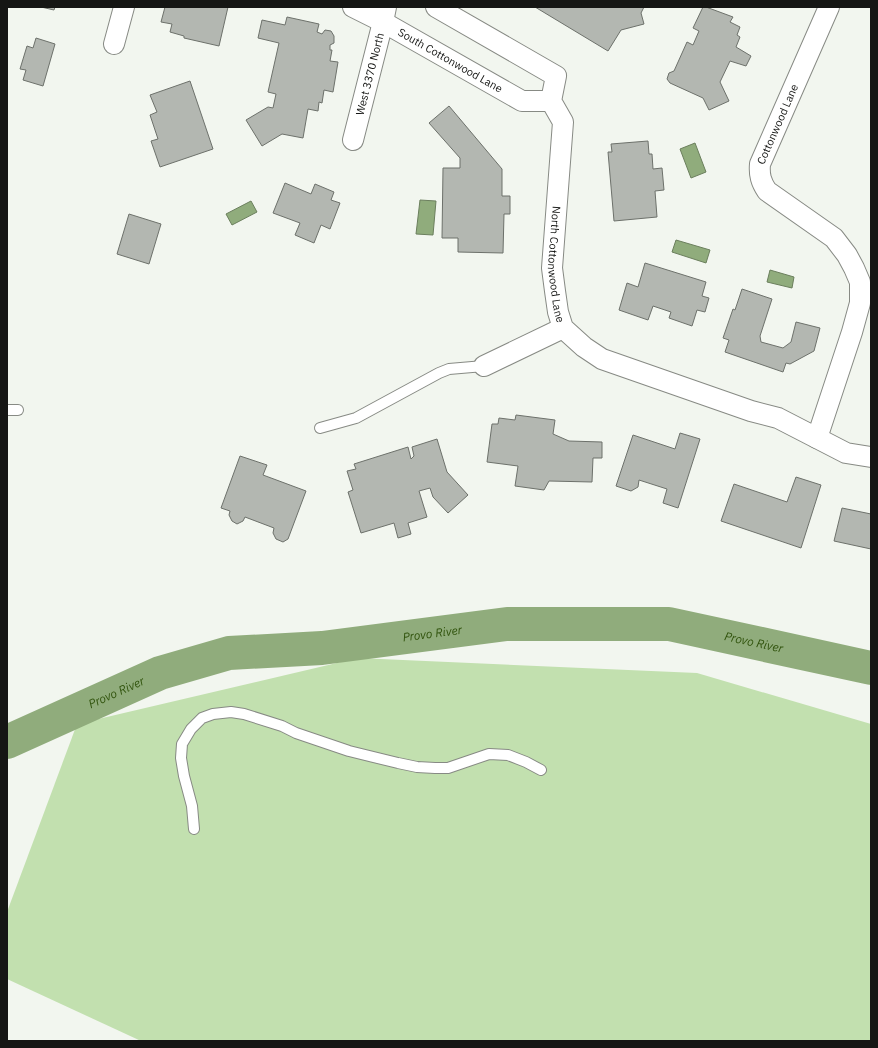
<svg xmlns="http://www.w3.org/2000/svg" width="878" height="1048" font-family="'IBM Plex Sans',sans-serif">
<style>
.green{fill:#c2e0af}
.water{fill:#90ac7c;stroke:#6b7f5d}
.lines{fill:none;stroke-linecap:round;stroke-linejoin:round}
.river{stroke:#90ac7c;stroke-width:34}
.building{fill:#b3b7b1;stroke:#6d716b}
.lane-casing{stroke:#878a84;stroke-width:12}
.street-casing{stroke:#878a84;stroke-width:22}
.lane{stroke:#fff;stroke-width:10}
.street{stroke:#fff;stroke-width:20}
.labels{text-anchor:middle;stroke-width:3.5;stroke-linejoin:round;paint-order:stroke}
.street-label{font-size:11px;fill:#151614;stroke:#f2f6ef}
.water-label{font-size:12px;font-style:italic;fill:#30530c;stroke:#f2f6ef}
</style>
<rect width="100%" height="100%" fill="#f2f6ef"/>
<path class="green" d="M358,658L697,673L871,724V1041H141L7,979V912L77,724Z"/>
<g class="water">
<path d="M695,143L706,172L691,178L680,149Z"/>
<path d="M420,200L436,201L433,235L416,234Z"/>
<path d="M251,201L257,212L232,225L226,214Z"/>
<path d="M676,240L710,250L706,263L672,252Z"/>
<path d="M770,270L794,277L792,288L767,282Z"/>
</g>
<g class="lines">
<path class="river" id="s1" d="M7,742L160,673L229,653L322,648L507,624H669L871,668"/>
</g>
<g class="building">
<path d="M41,7H55L54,10Z"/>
<path d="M165,7H228L219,46L184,38V36L170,32L172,24L161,22Z"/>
<path d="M535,7H644L641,13L644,24L621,30L608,51Z"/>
<path d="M703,7H706L733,17L730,22L740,27L737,35L740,37L736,47L751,56L746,66L730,61L720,82L729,101L709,110L703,98L670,83L667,79L669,73L674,71L687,42L693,45L699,31L693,28Z"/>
<path d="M287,17L319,24L317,32L322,34L325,30L331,31L334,36V43L330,45V50H332L330,61L338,62L333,92L324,90L322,103L319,102L318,111L308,109L303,138L282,134L262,146L246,120L268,107L273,108L276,94L268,92L279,43L258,38L262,20L285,25Z"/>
<path d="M36,38L55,44L43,86L23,80L26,70L20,69L27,46L33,48Z"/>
<path d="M190,81L213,149L160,167L151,141L158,139L150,115L157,112L150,95Z"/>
<path d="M449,106L502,169V196H510V214H504L503,253L458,252V238H442L443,168H460V158L429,123Z"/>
<path d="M648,141L649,154H652L653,169L662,168L664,190L655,191L657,217L614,221L608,152H612L611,144Z"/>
<path d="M285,183L311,194L315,184L334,192L331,200L340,203L330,229L321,225L314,243L295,235L300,223L273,213Z"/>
<path d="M129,214L161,224L149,264L117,254Z"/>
<path d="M645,263L706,282L702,296L709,298L705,312L697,310L692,326L669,318L671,312L653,306L648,320L619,310L627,283L638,287Z"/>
<path d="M742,289L772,299L760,336L761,342L783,348L791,342L796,322L820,328L814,351L790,364L786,363L783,372L725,352L729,340L723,338L733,309L735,310Z"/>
<path d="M516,415L555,420L553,434L569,441L602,442V458H593L592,482L549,481L544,490L515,486L518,466L487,462L492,424H498L499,418L515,420Z"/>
<path d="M680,433L700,439L678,508L663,503L667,489L639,480L638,487L631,491L616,486L633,435L675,449Z"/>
<path d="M437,439L447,472L468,495L448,513L433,497L430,488L419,491L427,517L408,523L411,534L398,538L394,523L361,533L348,492L353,490L347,471L356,469L354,464L408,447L411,459L414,456L412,447Z"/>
<path d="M240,456L267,465L263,475L306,491L288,539L283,542L276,539L273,533L274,528L245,517L243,521L237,524L232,521L229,515L230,511L221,508Z"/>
<path d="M796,477L821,485L801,548L721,521L734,484L787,502Z"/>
<path d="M842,508L871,514V549L834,541Z"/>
</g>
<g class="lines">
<g class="lane-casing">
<g id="lane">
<path d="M7,410H18"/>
<path d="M320,428L356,418L439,373L449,369L484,366"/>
<path d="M194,829L192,806L184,776L181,758L182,744L191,729L202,718L213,714L231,712L244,714L282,726L296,733L349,751L398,763L417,767L435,768H448L489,754L508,755L526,762L541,770"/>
</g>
</g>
<g class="street-casing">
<g id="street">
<path id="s2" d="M353,7L383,22L522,101H551"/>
<path id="s3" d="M436,7L556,76L551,101L563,122L552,268L555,291L558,312L563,328L584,347L602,359L751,411L778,418L846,453L871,457"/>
<path d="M114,44L124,7"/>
<path id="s4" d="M353,140L383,22L386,7"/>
<path d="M484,366L563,328"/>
<path id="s5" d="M817,438L852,332L860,303V282L854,268L847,255L834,238L767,191C761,182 759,175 760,164L829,7"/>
</g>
</g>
<use href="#lane" class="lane"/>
<use href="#street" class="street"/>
</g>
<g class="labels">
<g class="street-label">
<text dy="4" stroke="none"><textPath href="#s2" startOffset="111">South Cottonwood Lane</textPath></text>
<text dy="4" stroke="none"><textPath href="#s4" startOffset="68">West 3370 North</textPath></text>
<text dy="4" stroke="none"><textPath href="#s5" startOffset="368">Cottonwood Lane</textPath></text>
<text dy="4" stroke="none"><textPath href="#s3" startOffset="331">North Cottonwood Lane</textPath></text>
</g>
<g class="water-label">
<text dy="4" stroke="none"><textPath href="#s1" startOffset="444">Provo River</textPath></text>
<text dy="4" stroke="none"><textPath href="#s1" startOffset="768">Provo River</textPath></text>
<text dy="4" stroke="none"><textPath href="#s1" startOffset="120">Provo River</textPath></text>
</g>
</g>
<rect width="878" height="1048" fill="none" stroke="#151614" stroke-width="16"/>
</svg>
